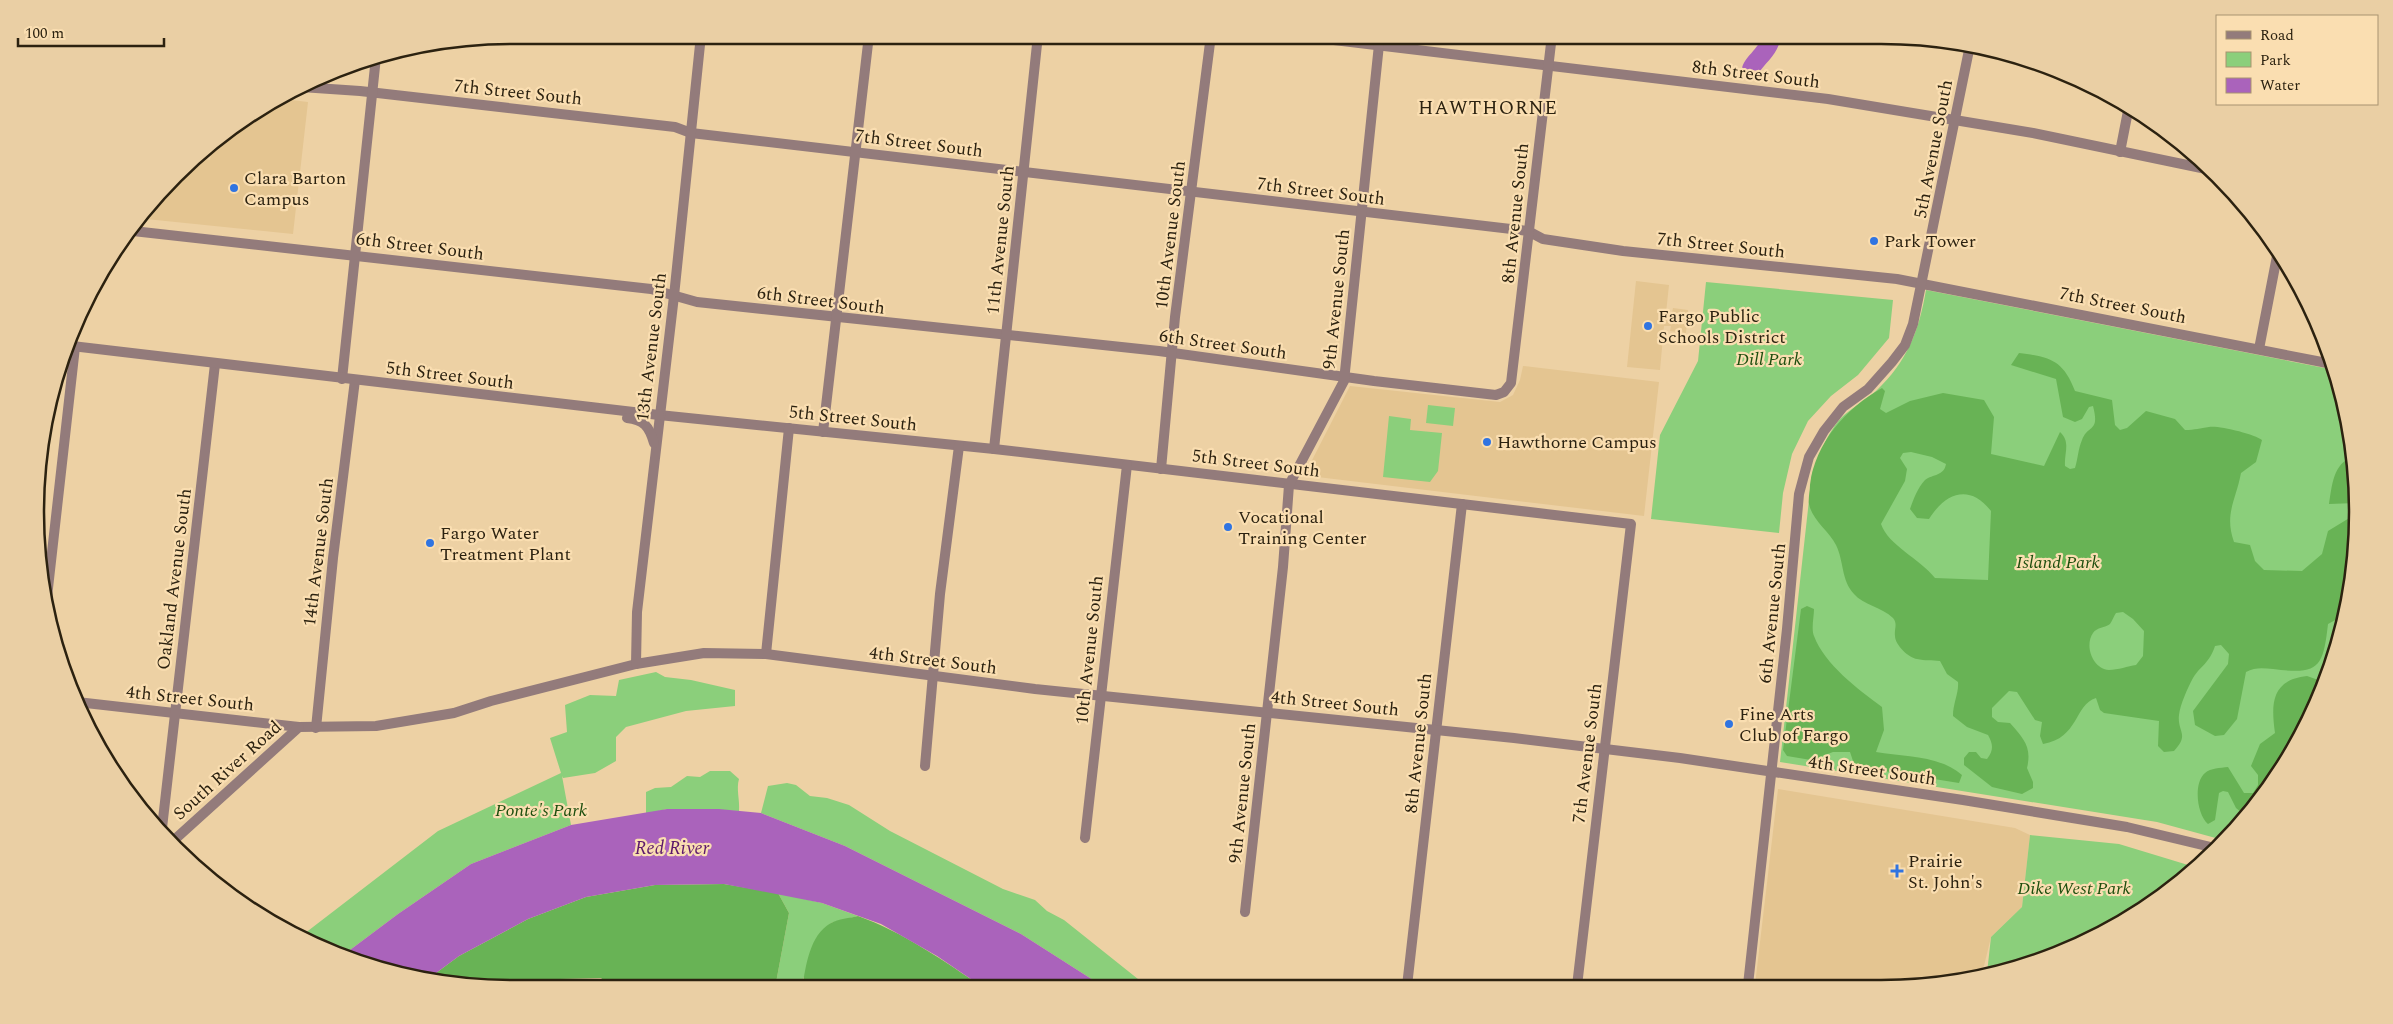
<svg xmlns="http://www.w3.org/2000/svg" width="2393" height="1024" font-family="Spectral,serif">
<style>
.built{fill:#e4c591}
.green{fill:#8bcf7b}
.forest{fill:#68b355;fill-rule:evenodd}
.water{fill:#aa63bb}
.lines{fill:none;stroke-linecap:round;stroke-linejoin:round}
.minor{stroke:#937b7b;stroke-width:10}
.tertiary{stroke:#937b7b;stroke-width:10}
.poi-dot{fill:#3074e1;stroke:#fadeb1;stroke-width:2}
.labels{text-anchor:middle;stroke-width:4.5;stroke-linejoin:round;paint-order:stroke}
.street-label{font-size:18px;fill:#2c2210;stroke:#fadeb1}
.poi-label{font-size:18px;fill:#2c2210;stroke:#fadeb1;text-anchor:start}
.park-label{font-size:18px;font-style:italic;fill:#1d4e0e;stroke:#fadeb1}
.neighbourhood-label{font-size:19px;letter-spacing:1px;fill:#2c2210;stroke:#fadeb1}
.water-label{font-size:19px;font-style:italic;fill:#5c186a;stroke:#fadeb1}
.rim{fill:none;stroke:#2c2210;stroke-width:2.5}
</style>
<rect width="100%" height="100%" fill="#edd1a4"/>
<g class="built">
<path d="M274,98L308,102L293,234L146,219L147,216L193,158L210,160L212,143Z"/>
<path d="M1636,281L1669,285L1666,313H1672L1673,308L1688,310L1686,333L1670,331L1671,326H1664L1660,370L1627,367Z"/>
<path d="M1523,366L1659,382L1644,516L1309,476L1307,470L1350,386L1500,402L1513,395L1520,380Z"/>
<path d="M1778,789L2015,828L2030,835L2022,907L1991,937L1984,966L1976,973L1889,979L1883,985H1755Z"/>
</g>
<g class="green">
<path d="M1706,282L1893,300L1889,338L1858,375L1831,396L1808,421L1792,454L1783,493L1779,533L1651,519L1660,435L1698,361Z"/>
<path d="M1926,290L2335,370L2342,389L2357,481L2354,575L2333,666L2277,777L2223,840L2157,822L1780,762L1812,473C1820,455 1826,435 1840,419C1851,408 1865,401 1876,391C1907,362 1919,331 1926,290Z"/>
<path d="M1428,405L1455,408L1453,426L1426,423Z"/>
<path d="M1389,416L1411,419L1410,430L1442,433L1438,471L1430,482L1383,477Z"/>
<path d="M656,672L665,677L691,680L735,690V706L686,711L626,727L616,737V761L595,773L563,778L562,776L571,825L471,864L398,914L342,956L300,937L438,831L561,773L550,738L567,732L565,705L590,695L616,696L619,680Z"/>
<path d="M710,771H730L739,779C736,789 740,800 739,811L667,809L646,814V792L655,788L671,787L687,776L700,777Z"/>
<path d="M787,783L796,785L810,796L827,798L849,805L890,831L1003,889L1035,900L1047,911L1064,920L1148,987H1104L1021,934L845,846L761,813L768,786Z"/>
<path d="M2030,835L2119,844L2198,868L2064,953L1987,973L1991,937L2022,907Z"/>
<path d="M778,893L822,903L858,916L831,923L803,979L802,988H775L789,913Z"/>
</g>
<g class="forest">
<path d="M2019,353C2050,357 2063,360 2075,391L2112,400L2115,425L2120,430L2127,428L2146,411L2175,419L2185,430C2195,430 2200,428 2209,427C2217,425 2255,434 2262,440L2256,462L2241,473C2236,500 2224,514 2234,542L2250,545L2255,561L2264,570L2302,571L2322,554L2328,531L2351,517L2356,510L2354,575L2343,620L2341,617L2328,624C2323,668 2319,675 2273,669C2263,668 2255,667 2246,672L2237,719L2224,735L2215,736L2195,725L2193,711L2228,664L2229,654L2221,645L2215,646C2209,664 2201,665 2193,678C2188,687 2180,705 2179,715C2177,732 2190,734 2174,751L2164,752L2158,746L2159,721L2104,713L2100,710L2096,698C2074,705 2079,738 2043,744L2040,736L2042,722L2035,720L2017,692L2009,691L1992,708V717L1998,722L2010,723C2024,739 2032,747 2027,768L2033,782V788L2022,794L1992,787L1964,765V758L1969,752H1976L1981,758L1987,759C1994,750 1993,744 1988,735L1967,727L1953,716C1953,703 1959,693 1958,682L1947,674L1940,661C1932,660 1925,661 1917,659C1909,658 1895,645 1895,636C1894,629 1898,624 1893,618C1882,607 1863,605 1854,594C1841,580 1844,561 1836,545C1829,531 1812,520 1809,504C1808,499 1810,491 1810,485C1815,443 1846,408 1882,388L1885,391L1880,409L1886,413L1910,401L1943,393L1984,400L1994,417L1991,454L2044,466L2060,432C2071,442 2064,453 2065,466L2070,469L2075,468C2078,459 2078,449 2082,440C2088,424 2100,433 2093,406L2089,407L2082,419L2075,422L2063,417L2056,379L2011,365ZM1911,452L1932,457L1946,464C1944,476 1933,474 1925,480C1918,487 1913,500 1910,509L1917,518L1929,519C1946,492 1970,484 1991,511L1988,580L1935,578C1920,559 1888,545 1881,524L1905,481L1907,469L1900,458L1903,453ZM2123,612L2133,619L2144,631L2143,656L2136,665C2128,666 2118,670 2109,670C2093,669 2084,646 2093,633C2097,627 2105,628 2110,624C2112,621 2114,616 2116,613Z"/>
<path d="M2353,457L2357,481L2356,503L2329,504C2332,486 2333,463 2353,457Z"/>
<path d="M1807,606L1814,609C1814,617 1811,629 1814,636C1825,665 1858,689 1882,707L1884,730L1876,752C1904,757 1939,755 1962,775L1959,783L1859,767L1853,761L1850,752H1833L1811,760L1787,756L1783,750L1801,609Z"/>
<path d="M2307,676L2324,682L2277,777L2248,811L2242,813L2236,808L2228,792L2223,791L2219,793L2215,820L2208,824C2197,815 2193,783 2205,773C2211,768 2220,768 2228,767L2244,793H2253L2258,785V775L2251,766L2260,744L2275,733C2271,704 2271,680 2307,676Z"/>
<path d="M724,884L778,893L789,913L775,988L614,989L601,978L560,979L545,989H512L432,976L459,956L528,919L586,897L655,885Z"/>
<path d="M858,916C903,932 944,961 984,988H802C806,967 809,935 831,923C838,919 850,918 858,916Z"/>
</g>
<g class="water">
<path d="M1763,35H1781C1779,52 1770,58 1760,71L1742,69C1743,58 1759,49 1763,35Z"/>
<path d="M667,809H719L761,813L845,846L1021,934L1104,987L984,988L937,956L881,924L822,903L724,884L655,885L586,897L528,919L459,956L432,976L358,964L342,956L398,914L471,864L571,825Z"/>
</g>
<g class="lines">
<g class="minor">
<path d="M1292,35L1828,99L2033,133L2211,170"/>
<path d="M301,87L360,91L675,127L691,133L1528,231L1543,239L1623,251L1897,279L2332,364"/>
<path d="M2120,152L2129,106"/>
<path d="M133,231L651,289L697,302L1159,351L1374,381L1496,395L1504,392L1511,383L1552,35"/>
<path d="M2259,349L2278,251"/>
<path d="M342,379L376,57"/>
<path d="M659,415L994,449L1631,524L1577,986"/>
<path d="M823,432L869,35"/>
<path d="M994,449L1038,35"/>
<path d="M1161,469L1175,317L1211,35"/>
<path d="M46,606L75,347"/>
<path d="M766,654L789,428"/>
<path d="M77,702L299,727L376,726L454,713L491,701L636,664"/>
<path d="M316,728L333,558L355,380"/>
<path d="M925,766L940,594L959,446"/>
<path d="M162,828L215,364"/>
<path d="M1085,838L1127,465"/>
<path d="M173,841L299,727"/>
<path d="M1245,912L1283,567L1289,485L1344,381L1380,35"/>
<path d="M1748,985L1787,629L1799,494L1809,457L1824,431L1843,407L1868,389L1892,362L1905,345L1913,324L1969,50"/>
<path d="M1407,986L1462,504"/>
</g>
<g class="tertiary">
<path d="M701,35L674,296L637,612L636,664L704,653L766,654L1035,689L1514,738L1680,758L1963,800L2127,827L2215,848"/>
<path d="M72,346L659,415"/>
<path d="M627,418C644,420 649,426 654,443"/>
</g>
</g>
<g class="poi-dot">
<circle cx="234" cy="188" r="5"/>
<circle cx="1874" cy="241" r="5"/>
<circle cx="1648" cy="326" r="5"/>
<circle cx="1487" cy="442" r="5"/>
<circle cx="1228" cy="527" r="5"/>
<circle cx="430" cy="543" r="5"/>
<circle cx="1729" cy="724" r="5"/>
<path d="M1894.5 863.5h5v5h5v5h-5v5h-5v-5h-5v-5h5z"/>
</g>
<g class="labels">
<g class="street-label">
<text transform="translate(1756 74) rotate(7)" y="6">8th Street South</text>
<text transform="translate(518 92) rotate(6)" y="6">7th Street South</text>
<text transform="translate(919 143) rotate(7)" y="6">7th Street South</text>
<text transform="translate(1933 149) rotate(-79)" y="6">5th Avenue South</text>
<text transform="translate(1321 191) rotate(7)" y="6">7th Street South</text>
<text transform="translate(1515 213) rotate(-84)" y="6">8th Avenue South</text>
<text transform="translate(1170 235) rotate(-83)" y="6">10th Avenue South</text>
<text transform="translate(1000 240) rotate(-84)" y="6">11th Avenue South</text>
<text transform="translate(1721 245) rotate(6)" y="6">7th Street South</text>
<text transform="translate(420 246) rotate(7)" y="6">6th Street South</text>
<text transform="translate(1336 299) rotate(-84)" y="6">9th Avenue South</text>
<text transform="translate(821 300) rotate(7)" y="6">6th Street South</text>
<text transform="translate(2123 305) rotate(11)" y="6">7th Street South</text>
<text transform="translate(1223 344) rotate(8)" y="6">6th Street South</text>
<text transform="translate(651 347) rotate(-83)" y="6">13th Avenue South</text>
<text transform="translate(450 375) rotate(7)" y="6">5th Street South</text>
<text transform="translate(853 418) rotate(6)" y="6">5th Street South</text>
<text transform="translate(1256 463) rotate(7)" y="6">5th Street South</text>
<text transform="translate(318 552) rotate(-83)" y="6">14th Avenue South</text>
<text transform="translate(174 579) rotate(-83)" y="6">Oakland Avenue South</text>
<text transform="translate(1772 613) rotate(-84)" y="6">6th Avenue South</text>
<text transform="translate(1089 650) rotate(-84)" y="6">10th Avenue South</text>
<text transform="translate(933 660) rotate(7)" y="6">4th Street South</text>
<text transform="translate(190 698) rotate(6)" y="6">4th Street South</text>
<text transform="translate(1335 703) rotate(6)" y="6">4th Street South</text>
<text transform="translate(1418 743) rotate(-84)" y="6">8th Avenue South</text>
<text transform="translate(1587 753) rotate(-83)" y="6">7th Avenue South</text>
<text transform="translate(227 770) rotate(-42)" y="6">South River Road</text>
<text transform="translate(1872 770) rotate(8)" y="6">4th Street South</text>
<text transform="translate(1242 793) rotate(-84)" y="6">9th Avenue South</text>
</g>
<g class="poi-label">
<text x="244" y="184">Clara Barton<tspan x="244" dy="21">Campus</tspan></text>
<text x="1884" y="247">Park Tower</text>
<text x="1658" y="322">Fargo Public<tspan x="1658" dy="21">Schools District</tspan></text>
<text x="1497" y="448">Hawthorne Campus</text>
<text x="1238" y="523">Vocational<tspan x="1238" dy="21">Training Center</tspan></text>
<text x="440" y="539">Fargo Water<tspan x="440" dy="21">Treatment Plant</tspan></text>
<text x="1739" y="720">Fine Arts<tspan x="1739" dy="21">Club of Fargo</tspan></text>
<text x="1908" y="867">Prairie<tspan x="1908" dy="21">St. John's</tspan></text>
</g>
<g class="park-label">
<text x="1769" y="365">Dill Park</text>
<text x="2058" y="568">Island Park</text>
<text x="541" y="816">Ponte's Park</text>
<text x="2074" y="894">Dike West Park</text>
</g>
<g class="neighbourhood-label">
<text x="1488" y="114">HAWTHORNE</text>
</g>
<g class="water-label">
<text x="672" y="854">Red River</text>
</g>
</g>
<path d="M0 0H2393V1024H0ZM512 44H1881A468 468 0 0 1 2349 512V512A468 468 0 0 1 1881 980H512A468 468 0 0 1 44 512V512A468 468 0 0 1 512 44Z" fill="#eacfa4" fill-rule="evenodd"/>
<path class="rim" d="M512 44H1881A468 468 0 0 1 2349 512V512A468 468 0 0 1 1881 980H512A468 468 0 0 1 44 512V512A468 468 0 0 1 512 44Z"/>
<rect x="2216" y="15" width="162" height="90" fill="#fadeb1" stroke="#a89371"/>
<rect x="2226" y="31" width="25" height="8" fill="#937b7b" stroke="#a89371"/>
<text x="2260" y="40" font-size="15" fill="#2c2210">Road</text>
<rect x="2226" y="52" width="25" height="15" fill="#8bcf7b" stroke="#a89371"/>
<text x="2260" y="65" font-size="15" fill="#2c2210">Park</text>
<rect x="2226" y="78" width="25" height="15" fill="#aa63bb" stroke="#a89371"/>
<text x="2260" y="90" font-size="15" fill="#2c2210">Water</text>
<path d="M18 38v8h146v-8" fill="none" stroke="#2c2210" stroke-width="2.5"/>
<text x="25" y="38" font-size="15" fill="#2c2210" stroke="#fadeb1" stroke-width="4" paint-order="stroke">100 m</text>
</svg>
